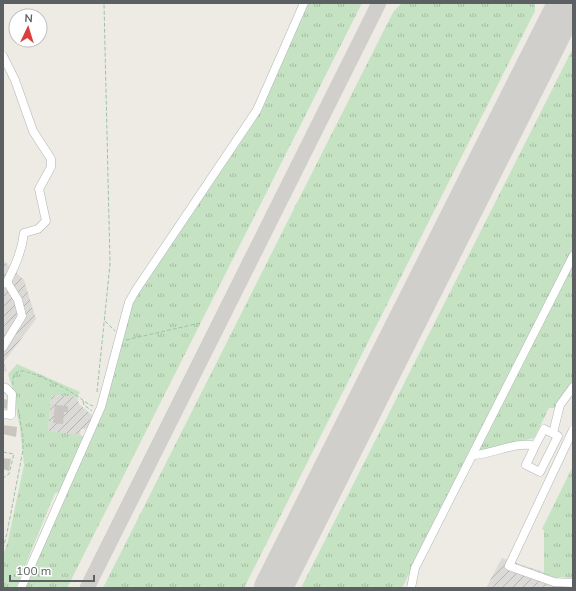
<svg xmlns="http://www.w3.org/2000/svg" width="576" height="591" font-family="Mulish,sans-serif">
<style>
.industrial{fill:url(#industrial-furrows)}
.grass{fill:url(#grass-tufts)}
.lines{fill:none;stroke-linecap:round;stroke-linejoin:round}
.taxiway{stroke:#d0cfcc;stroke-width:15}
.runway{stroke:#d0cfcc;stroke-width:38}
.building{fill:#c9c5c1}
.minor-casing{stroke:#b2b5b8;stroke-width:9}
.path{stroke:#9cc3a5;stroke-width:1;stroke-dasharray:4 2;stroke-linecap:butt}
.minor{stroke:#fff;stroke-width:8}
</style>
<defs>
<pattern id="industrial-furrows" width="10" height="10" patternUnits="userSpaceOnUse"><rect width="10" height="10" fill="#dcdad6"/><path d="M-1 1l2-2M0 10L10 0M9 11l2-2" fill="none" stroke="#b6b4b1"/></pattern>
<pattern id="grass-tufts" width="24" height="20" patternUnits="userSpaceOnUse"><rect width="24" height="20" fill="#c5e3c3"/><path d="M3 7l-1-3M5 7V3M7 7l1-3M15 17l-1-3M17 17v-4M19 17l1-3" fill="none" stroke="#a3bba2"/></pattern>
</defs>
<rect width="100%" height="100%" fill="#edebe4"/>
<g class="industrial">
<path d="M3,260L24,280L36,319L4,362L7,371L3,372Z"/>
<path d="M51,395L77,397L79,404L93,416L89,427L85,429H81L80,435L48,432Z"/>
<path d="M502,558L573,582V588H486Z"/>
</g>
<g class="grass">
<path d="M306,3H362L67,588H24L100,415L131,308L138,290L256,115Z"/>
<path d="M402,3H535V11L244,588H103L384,30L394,11Z"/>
<path d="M573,48V249L402,588H301Z"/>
<path d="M573,262V382L555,408H549L534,438L484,451H480L479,448Z"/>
<path d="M17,364L80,392L77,397L51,395L48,431L80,435L85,437L60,492L55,493L16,588H3V555L8,541L24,465L20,428L12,386L8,374Z"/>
<path d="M573,466V578L544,576V530L542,529Z"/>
</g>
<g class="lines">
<g class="taxiway">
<path d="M548,41L561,13L563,3"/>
<path d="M87,588L379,3"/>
</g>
<path class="runway" d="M273,588L567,3"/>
</g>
<g class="building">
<path d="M3,399L9,400L8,409L3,408Z"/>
<path d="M55,405L68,406V412H64L63,424L53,423Z"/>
<path d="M3,425L17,427L16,437L3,434Z"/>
<path d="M3,458L11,459L9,471L3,469Z"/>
</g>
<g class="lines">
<g class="minor-casing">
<g id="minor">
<path d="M3,56L15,80L33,131L51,159V167L39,189L46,221L38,229L24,233C22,251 15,266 7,282L3,284"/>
<path d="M3,347L22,316L18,300L7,282"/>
<path d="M3,387L6,388L12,394L11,415L3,414"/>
<path d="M573,430L509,566L554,582L573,583"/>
<path d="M553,433L560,405L573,387"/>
<path d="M473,455C493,454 515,441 535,446L544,429L558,436L540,472L526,465L535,446"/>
<path d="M21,588L101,407L129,302L136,290L257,110L304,3"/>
<path d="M411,588L415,568L573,256"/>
</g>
</g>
<g class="path">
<path d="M105,321L115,331"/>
<path d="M126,340L200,323"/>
<path d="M13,385C12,376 15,370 24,371C41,376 59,384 74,394C81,398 85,403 93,406"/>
<path d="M97,392L110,264L104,3"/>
<path d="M83,401L84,405L92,411"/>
<path d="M3,452L14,454L9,474L3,478"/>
<path d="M3,549L7,533L23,450V437L18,408"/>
</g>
<use href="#minor" class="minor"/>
</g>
<rect width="576" height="591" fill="none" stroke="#5c6063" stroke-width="8"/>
<g transform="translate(28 28) rotate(4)"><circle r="19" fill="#ffffff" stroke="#bebfc1"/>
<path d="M0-3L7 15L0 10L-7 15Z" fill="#da3f3e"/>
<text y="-6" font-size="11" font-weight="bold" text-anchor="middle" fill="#5c6063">N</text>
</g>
<path d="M10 575v6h84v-6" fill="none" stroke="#5c6063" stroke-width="2"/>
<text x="16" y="575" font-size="12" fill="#5c6063" stroke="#ffffff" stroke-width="3" paint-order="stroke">100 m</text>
</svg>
